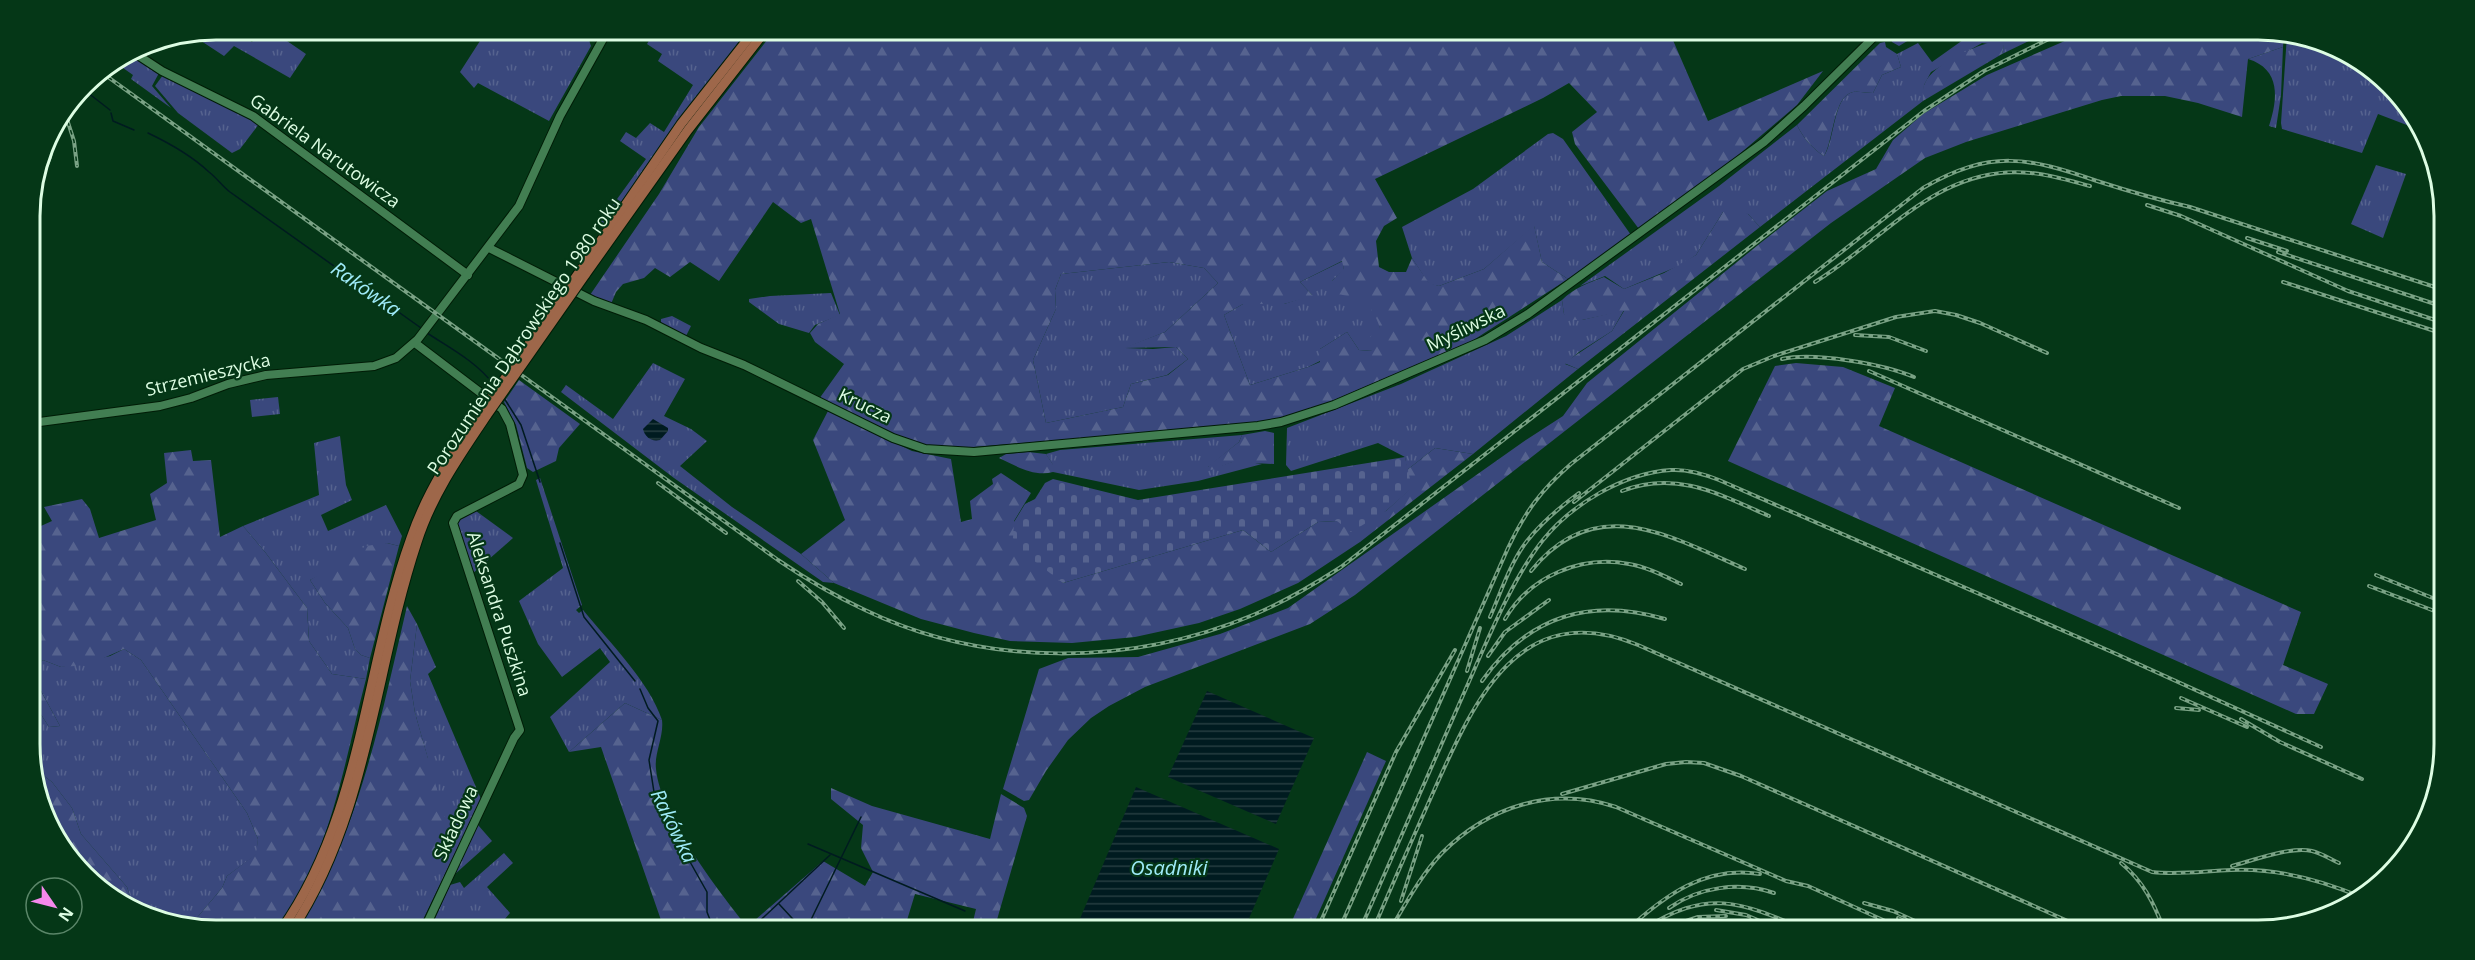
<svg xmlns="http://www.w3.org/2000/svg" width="2475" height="960" font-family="'Open Sans',sans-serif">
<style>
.grass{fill:url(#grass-tufts)}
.forest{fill:url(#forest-firs);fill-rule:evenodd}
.cemetery{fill:url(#cemetery-stones)}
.water{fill:url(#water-rules)}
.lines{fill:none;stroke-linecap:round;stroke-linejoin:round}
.stream{stroke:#001b20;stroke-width:1.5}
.secondary-casing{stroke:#001c06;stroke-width:10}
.primary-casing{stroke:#001c06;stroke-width:11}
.secondary{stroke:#427e52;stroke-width:8}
.primary{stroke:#9e674a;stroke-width:9}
.rail-casing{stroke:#7aa285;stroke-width:4}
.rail{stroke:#053717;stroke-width:1.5;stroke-dasharray:4.5;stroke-linecap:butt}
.primary-bridge-casing{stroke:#001c06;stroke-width:11;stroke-linecap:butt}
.primary-bridge{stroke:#9e674a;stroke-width:9}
.labels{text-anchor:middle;stroke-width:4.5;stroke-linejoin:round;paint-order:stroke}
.street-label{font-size:18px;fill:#ddfde3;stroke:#053717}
.water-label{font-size:20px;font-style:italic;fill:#9febf9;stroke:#053717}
.rim{fill:none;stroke:#ddfde3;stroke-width:3}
</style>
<defs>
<pattern id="grass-tufts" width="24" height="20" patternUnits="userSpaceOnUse" patternTransform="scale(1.5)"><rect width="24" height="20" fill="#3a487d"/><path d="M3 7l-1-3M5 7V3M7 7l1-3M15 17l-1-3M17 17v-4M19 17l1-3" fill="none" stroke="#56638f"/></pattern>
<pattern id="forest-firs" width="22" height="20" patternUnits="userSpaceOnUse" patternTransform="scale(1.5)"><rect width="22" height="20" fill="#3a487d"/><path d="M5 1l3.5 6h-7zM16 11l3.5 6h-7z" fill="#56638f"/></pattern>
<pattern id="cemetery-stones" width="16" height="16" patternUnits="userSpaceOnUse" patternTransform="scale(1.5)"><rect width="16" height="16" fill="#3a487d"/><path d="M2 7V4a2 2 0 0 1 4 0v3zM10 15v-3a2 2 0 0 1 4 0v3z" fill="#56638f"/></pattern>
<pattern id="water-rules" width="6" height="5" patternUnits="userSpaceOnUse" patternTransform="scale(1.5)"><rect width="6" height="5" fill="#001b20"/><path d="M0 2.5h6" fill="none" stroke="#253d40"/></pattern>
</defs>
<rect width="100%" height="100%" fill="#053717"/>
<g class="grass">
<path d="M216,30H234L252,42L261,30H271L306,54L290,78L234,46L224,56L192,35Z"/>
<path d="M487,30H575L589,40L591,46L549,121L478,83L474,88L460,72Z"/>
<path d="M655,30H748L670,131L604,227L599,224L646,159L620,141L626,132L636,138L650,123L664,132L693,85L658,61L662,54L647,44Z"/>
<path d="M1889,30H1910L1914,37L1899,46L1892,42Z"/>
<path d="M1977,30H2018L2017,35L2033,39L2002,54L2004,46L1982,43L1931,72L1924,85L1923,101L1760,227L1748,214L1723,212L1696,255L1681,265L1624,289L1605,276L1580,286L1719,186L1797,125C1803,138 1813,149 1824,156C1835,140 1833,96 1853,92C1859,91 1867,93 1873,93L1882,75L1901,67L1897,54L1918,43L1932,62Z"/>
<path d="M2287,35L2319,40L2399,94L2415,118L2412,127L2378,114L2362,153L2282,129L2281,123Z"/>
<path d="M2283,47L2281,95L2276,128L2269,126C2278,99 2281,69 2248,59Z"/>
<path d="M130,54L159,73L152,86L171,108L131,79L133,75L116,63L113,66L111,65Z"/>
<path d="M163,75L259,124L240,149L232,153L178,113L155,86Z"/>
<path d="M1553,133L1563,139L1631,235L1568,279L1542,262L1534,226L1484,269L1439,286L1429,284L1412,258L1402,227L1473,189L1548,134Z"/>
<path d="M2376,165L2406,174L2383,238L2351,224Z"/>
<path d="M1343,261L1344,270L1332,281C1349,291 1379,304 1380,328C1380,335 1375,345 1373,351L1359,350L1347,332L1320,349V361L1308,367L1250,385L1224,315L1243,304H1284L1312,295L1300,282Z"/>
<path d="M1169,262L1204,268L1218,283L1165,332L1125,348L1153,349L1176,347L1188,359L1167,375L1131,384L1123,407L1046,423L1033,360L1056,309L1055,290L1061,274Z"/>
<path d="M831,293L840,315L815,325L809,333L779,324L749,302V299L770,296Z"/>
<path d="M1562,300L1564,314L1582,320L1624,310L1612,331L1579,352L1565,364L1578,369L1473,454L1435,448L1407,470L1405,457L1378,443L1291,471L1286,465L1287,428L1401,384L1506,336Z"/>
<path d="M672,316L691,326L686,336L661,324V319Z"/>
<path d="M653,363L685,379L664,416L691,429L707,441L680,466L732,507L801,554L834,583L823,582L674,478L561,392L566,385L613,419Z"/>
<path d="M278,397L280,414L252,417L250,400Z"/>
<path d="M1242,435L1239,442L1208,467C1219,467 1223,465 1232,462C1242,459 1252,463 1262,464L1198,481L1139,490L1053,472V465L1046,454L1060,450Z"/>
<path d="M340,436L346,485L352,500L321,515L328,531L386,505L402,536L399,546L387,543L310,580L325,603L348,628L355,649L361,655L370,658L366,679L332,674L309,641L307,608L265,552L243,526L319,495L314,443Z"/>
<path d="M540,478L582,605L576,610L579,613L583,610C609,642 649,681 662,720L625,703L569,752L550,717L610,662L600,648L562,677L538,644L519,601L563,568L536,480Z"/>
<path d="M476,511L513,538L472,574L457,524L461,519Z"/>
<path d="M417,624L436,667L428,674L481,799L418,930H354L364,920L428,759L415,713L410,681Z"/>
<path d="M124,649L141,660L247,813L258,839L257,854L227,876L222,888L190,926L156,920L122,897L130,896L127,887L81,834L72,808L52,782L33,767V702L49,727L60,726L33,676V667L43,660L61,667L110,656Z"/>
<path d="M478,825L492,841L455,874Z"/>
<path d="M504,853L513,863L487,887L510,913L504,920L513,930H430L450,885L460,882L464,888Z"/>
</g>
<g class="forest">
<path d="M775,30H1672V38L1708,121L1823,71L1797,105L1736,157L1639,229L1575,144L1572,132L1597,112L1569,83L1543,98L1375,179L1397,218L1384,226L1376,241L1379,267L1389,272H1406L1412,258L1429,283L1439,286L1484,269L1534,225L1542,262L1568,279L1472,341L1318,407L1280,418L1240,425L950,449L912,443L819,399L844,364L815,342L810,333L818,324L840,314L811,219L801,223L773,202L719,281L690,262L670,277L655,268L644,278L623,284L616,292L611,304L590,295L659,194L699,127ZM1342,261L1344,269L1332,281V293C1360,298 1371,300 1380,328L1370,337L1372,351L1359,350L1347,332L1320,349V362L1308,367L1250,385L1224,315L1243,304H1284L1313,296L1300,282ZM1169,262L1204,268L1218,283L1165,332L1123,348L1176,347L1188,359L1168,375L1131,384L1123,407L1046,423L1033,360L1056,309L1055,290L1061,274Z"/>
<path d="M2090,30H2259L2284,34L2283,47L2248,59L2242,117L2198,103L2165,96H2121L2102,100L1966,142L1925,158L1831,223L1355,595L1310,624L1145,687L1109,706L1091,718L1068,740L1046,771L1029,800L1024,801L1003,789L1039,669L1068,658L1138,657L1220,634L1288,608L1523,442L1563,416L1587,383L1763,241L1827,191L1876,169L1893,140L1923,114L1987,75Z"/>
<path d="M1996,41L2004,46L2002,54L1923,101C1923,96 1922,88 1925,83C1933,64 1976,45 1996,41Z"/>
<path d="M1885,42L1886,47L1897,54L1901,67L1882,75L1873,93C1867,93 1859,91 1853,92C1833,96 1834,140 1824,156C1813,149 1803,138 1797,125L1880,43Z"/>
<path d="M1738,209L1748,214L1760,227L1578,369L1564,363L1612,331L1624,311L1582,320H1569L1564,314L1562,300C1574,288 1588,283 1604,277L1624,289L1664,273L1696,255L1723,212Z"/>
<path d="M1796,363L1843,367L1895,388L1879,426L2301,612L2283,665L2328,684L2314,714H2296L1728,461L1775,366Z"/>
<path d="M519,380L580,424L559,448L556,461L533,472L527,468L516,425L504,402Z"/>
<path d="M828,411L912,451L951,459L961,522L972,519L970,501L993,484L992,479L1001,473L1031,493L1014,521L1063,583L1243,530L1271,552L1318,522L1337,521L1386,511L1411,488L1407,470L1435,448L1473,454L1360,542L1298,583L1240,609L1199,623L1135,637L1072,643L1010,641L974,633L921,619L834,583L801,554L845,520L813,440Z"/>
<path d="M1265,431L1274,433V464L1233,462L1211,470L1208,466L1239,442L1242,435Z"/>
<path d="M191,450L193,461L211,460L220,537L243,526L265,552L307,608L309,641L332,674L366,679C344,763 330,859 276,930H216L190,926L222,888L227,876L256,854L258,839L247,813L141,660L124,649L88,665L61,667L43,660L33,667L32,530L52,521L44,507L82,499L90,509L99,538L156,520L150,494L167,483L164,453Z"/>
<path d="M1028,452L1046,454L1054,466L1053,472C1034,477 1016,466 999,458L1006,454Z"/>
<path d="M387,543L399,546L370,658L361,655L355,649L348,628L325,603L310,580L366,546Z"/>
<path d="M407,606L417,624L410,681L415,713L452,842L453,854L354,930H297C359,833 381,717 407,606Z"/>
<path d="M33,676L60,726L49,727L33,702Z"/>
<path d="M625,703L662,720C664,737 654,753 656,769C661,818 717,888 747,927L823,861L865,886L873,872L861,848L863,825L831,799V788L872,806L990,839L1001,794L1024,808L1027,816L994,930H971L976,909L915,894L904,930H654L662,923L601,747L569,752Z"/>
<path d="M1367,752L1386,761L1311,930H1288Z"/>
<path d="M33,767L52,782L72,808L81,834L127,887L130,896L122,897L87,873L67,848L34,780Z"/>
</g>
<path class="cemetery" d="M1405,457L1412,488L1386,511L1351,532L1337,521L1318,522L1271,552L1243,530L1063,583L1020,550L1013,538L1014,522L1025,504L1035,499L1045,483L1053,479L1138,500Z"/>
<g class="water">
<path d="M653,419L668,428V431L660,440C651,442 645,437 643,429Z"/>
<path d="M1207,691L1314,738L1276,824L1168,777Z"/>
<path d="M1136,787L1279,849L1244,930H1099L1079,921Z"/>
</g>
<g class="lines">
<g class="stream">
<path d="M83,89L110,110"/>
<path d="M111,113L113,121L134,130"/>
<path d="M148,133C169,143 192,156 209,172C217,178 222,186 230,192L421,328"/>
<path d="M427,333C450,348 477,362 494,385"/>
<path d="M504,398L521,425L540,482"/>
<path d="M560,543L584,617L635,681"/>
<path d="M640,689L648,708L658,721L649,760L654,792L663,814L707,892V912L714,930"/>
<path d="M808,844L965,911"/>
<path d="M779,904L803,930"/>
<path d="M750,930L830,855"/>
<path d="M806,930L861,817"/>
</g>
<g class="secondary-casing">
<g id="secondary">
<path d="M133,52L162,71L253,116L468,275"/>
<path d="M489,248L594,301L646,320L701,348L744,365L893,438L925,449L974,452L1258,426L1281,422L1334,405L1485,340L1528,314L1764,142L1804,106L1881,30"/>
<path d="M415,343L502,409L510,424L523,475L519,484L457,516L453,523L520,730L514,738L424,930"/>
<path d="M32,423L160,406L191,398L228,384L266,375L374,366L396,358L418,339L519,206L560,116L608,30"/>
</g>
</g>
<g class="primary-casing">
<g id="primary">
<path d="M580,271L681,124L755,30"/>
<path d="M585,275L688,130L766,30"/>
<path d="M281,930C363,814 364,668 411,538C427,491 454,451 482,411"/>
<path d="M292,930C369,813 374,671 417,542C432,495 460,455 487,415"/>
</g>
</g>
<use href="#secondary" class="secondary"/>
<use href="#primary" class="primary"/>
<g class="rail-casing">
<g id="rail">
<path d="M101,72L778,560C806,579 835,596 865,610C985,668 1132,666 1253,615C1284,602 1313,585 1341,567L1924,111L1984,71L2067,30"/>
<path d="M65,113L74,141L77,166"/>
<path d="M2147,205L2181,216L2348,291L2444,323"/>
<path d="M30,208L50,157L55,126"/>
<path d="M2247,238L2287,251"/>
<path d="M2278,252L2444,307"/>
<path d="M1815,282C1885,239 1940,163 2031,173C2051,175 2071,181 2090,186"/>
<path d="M2283,282L2444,334"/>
<path d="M1855,335L1889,337L1926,351"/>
<path d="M1782,359C1815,352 1883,364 1914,377"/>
<path d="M1869,371L2179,508"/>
<path d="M658,483L726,533"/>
<path d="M1622,491C1676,470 1719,494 1769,516"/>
<path d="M1574,502L1743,369L1774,356L1896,317L1935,311L1956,315L1980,323L2047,353"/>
<path d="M1531,571C1595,491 1670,536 1745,569"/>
<path d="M2376,575L2445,603"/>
<path d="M798,581L822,602L844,628"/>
<path d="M2369,586L2445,615"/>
<path d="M1490,617C1501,592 1510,563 1527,541C1542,522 1560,507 1579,493"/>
<path d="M1505,619C1530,576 1581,555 1629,564C1647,567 1664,576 1681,584"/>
<path d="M1488,656L1505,632L1549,600"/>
<path d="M1467,671L1480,628"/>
<path d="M1482,681C1528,616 1590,597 1665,619"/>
<path d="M2181,698L2247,727"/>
<path d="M2176,708L2199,710"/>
<path d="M2241,719L2280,742L2362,779"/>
<path d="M1562,794L1666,764L1686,762L1704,763L1741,776L2088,930"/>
<path d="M2121,863C2143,881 2154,903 2164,930"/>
<path d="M2232,866C2254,860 2291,846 2312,851C2321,853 2330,859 2339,863"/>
<path d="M1401,901L1422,836"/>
<path d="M1864,903L1893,911L1935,930"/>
<path d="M1669,908C1699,887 1739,881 1774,893"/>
<path d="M1716,910L1746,915L1781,930"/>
<path d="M1898,918L1925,930"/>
<path d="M1317,930L1396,752L1455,650"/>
<path d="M1339,930L1508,548C1525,512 1541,490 1571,464L1923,188C1990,149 2028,157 2097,181C2128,191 2159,200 2190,207L2444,290"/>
<path d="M1360,930C1395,851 1429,772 1464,693C1485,646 1511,580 1543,540C1572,504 1624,473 1671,470C1688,469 1704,474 1719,480L2112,652L2321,747"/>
<path d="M1373,930C1392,885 1412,840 1432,795C1472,706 1517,595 1638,645L2152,872C2179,875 2204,871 2231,870C2275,868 2321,880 2361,897"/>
<path d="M1390,930C1406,903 1421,875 1442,853C1489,806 1552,786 1616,807L1786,881L1808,886L1905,930"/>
<path d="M1627,930C1665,895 1706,865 1760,874"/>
<path d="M1642,930C1708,888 1739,901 1806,930"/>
<path d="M1659,930L1698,917L1726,916"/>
</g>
</g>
<use href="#rail" class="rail"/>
<g class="primary-bridge-casing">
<g id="primary-bridge">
<path d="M482,411L580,271"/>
<path d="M487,415L585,275"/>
</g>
</g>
<use href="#primary-bridge" class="primary-bridge"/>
</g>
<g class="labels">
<g class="street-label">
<text transform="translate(325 151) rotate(36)" y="6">Gabriela Narutowicza</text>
<text transform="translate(1466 328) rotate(-26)" y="6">Myśliwska</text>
<text transform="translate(524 336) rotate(-56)" y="6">Porozumienia Dąbrowskiego 1980 roku</text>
<text transform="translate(208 375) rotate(-14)" y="6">Strzemieszycka</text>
<text transform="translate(865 406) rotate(26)" y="6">Krucza</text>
<text transform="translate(499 614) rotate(72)" y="6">Aleksandra Puszkina</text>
<text transform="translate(456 823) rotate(-65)" y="6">Składowa</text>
</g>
<g class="water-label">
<text transform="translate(366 289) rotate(35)" y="7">Rakówka</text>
<text transform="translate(674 826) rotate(64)" y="7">Rakówka</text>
<text x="1169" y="875">Osadniki</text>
</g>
</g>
<path d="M0 0H2475V960H0ZM216 40H2258A176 176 0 0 1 2434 216V744A176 176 0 0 1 2258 920H216A176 176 0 0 1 40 744V216A176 176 0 0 1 216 40Z" fill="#053717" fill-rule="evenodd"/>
<path class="rim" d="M216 40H2258A176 176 0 0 1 2434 216V744A176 176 0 0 1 2258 920H216A176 176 0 0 1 40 744V216A176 176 0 0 1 216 40Z"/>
<g transform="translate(54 906) rotate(125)"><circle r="28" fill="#053717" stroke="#5b8669" stroke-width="1.5"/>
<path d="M0-4.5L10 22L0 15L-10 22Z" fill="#f688ec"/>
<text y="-9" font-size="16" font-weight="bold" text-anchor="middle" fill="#ddfde3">N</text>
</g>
</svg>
